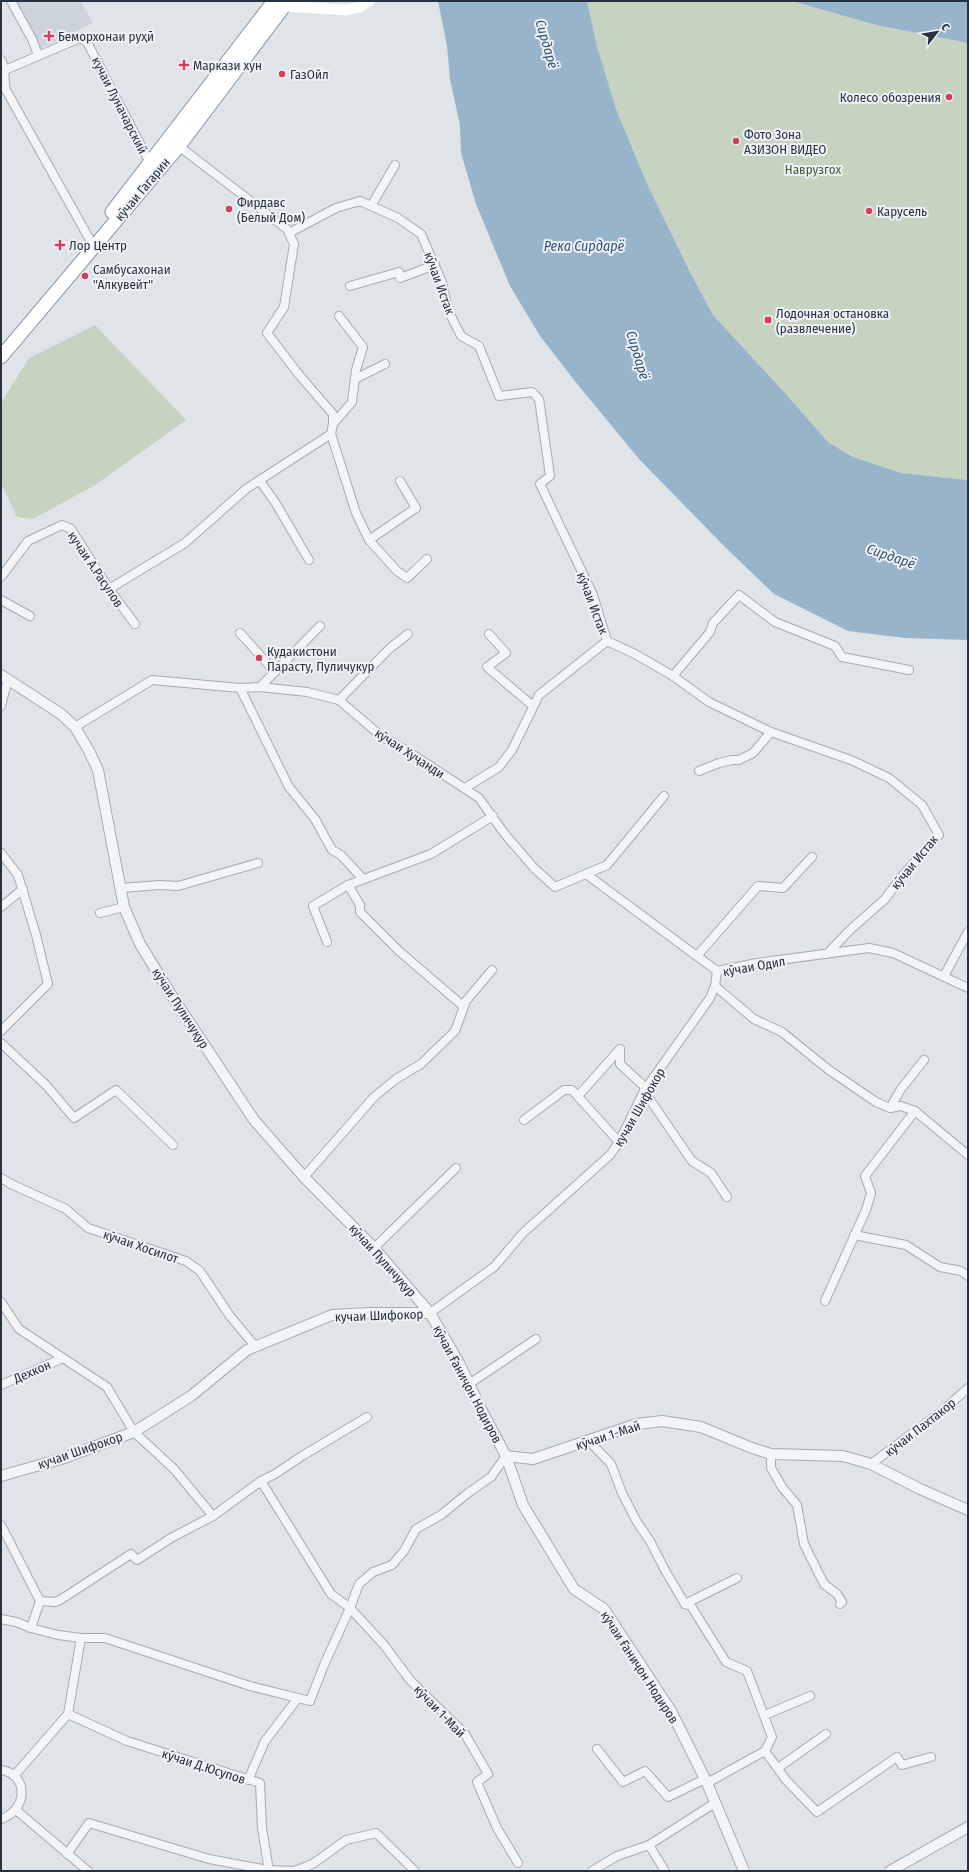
<svg xmlns="http://www.w3.org/2000/svg" width="969" height="1872" font-family="'Fira Sans Condensed',sans-serif">
<style>
.built{fill:#cdd3db}
.green{fill:#c6d3c0}
.water{fill:#98b4cb}
.lines{fill:none;stroke-linecap:round;stroke-linejoin:round}
.minor-casing{stroke:#a4abb3;stroke-width:10}
.tertiary-casing{stroke:#a4abb3;stroke-width:12}
.trunk-casing{stroke:#8692a0;stroke-width:15}
.minor{stroke:#f2f4f7;stroke-width:8}
.tertiary{stroke:#f2f4f7;stroke-width:10}
.secondary{stroke:#fff;stroke-width:11}
.trunk{stroke:#fff;stroke-width:13}
.poi-dot{fill:#d43e5e;stroke:#eff2f6;stroke-width:1.5}
.labels{text-anchor:middle;stroke-width:4;stroke-linejoin:round;paint-order:stroke}
.poi-label{font-size:13px;fill:#273241;stroke:#eff2f6;text-anchor:start}
.street-label{font-size:13px;fill:#273241;stroke:#eff2f6}
.park-label{font-size:13px;fill:#3e5d34;stroke:#eff2f6}
.water-label{font-size:14px;font-style:italic;fill:#2f5477;stroke:#eff2f6}
</style>
<rect width="100%" height="100%" fill="#dfe4e9"/>
<path class="built" d="M11,1H80L93,23L39,49Z"/>
<g class="green">
<path d="M587,1H792L876,25L968,43V480L901,473L853,457L828,442L785,393L713,315L691,274L648,186L616,109L597,46Z"/>
<path d="M95,325L186,420L95,485L33,519L17,517L1,483V403L29,358Z"/>
</g>
<g class="water">
<path d="M438,1H587L597,46L616,109L648,186L691,274L713,315L785,393L828,442L853,457L901,473L968,480V640L905,638L848,631L774,594L724,546L639,459L574,380L540,336L510,286L476,204L461,153L460,125L450,79L447,46Z"/>
<path d="M792,1H968V43L876,25Z"/>
</g>
<g class="lines">
<g class="minor-casing">
<g id="minor">
<path d="M11,1L32,39L38,55"/>
<path d="M1,60C7,70 3,80 6,90L90,240"/>
<path d="M5,70L80,38L87,42L150,163"/>
<path d="M176,144L287,229L294,244L284,307L267,333L300,376L333,414V424L331,434L356,513L369,540L397,571L407,578L427,559"/>
<path d="M371,206L395,165"/>
<path d="M289,233L336,208L360,201L398,218L421,234L442,282L448,310L461,336L479,346L499,396L532,392L539,399L550,476L540,484L593,595L607,641L635,654L673,676L709,702L771,732L851,760L889,778L922,805L939,835L903,875L885,899L850,930L827,954"/>
<path d="M350,286L399,272L400,278L435,265"/>
<path d="M355,379L385,364"/>
<path d="M333,424L352,402L356,370L363,347L339,316"/>
<path d="M260,481L275,502L309,560"/>
<path d="M369,540L416,508L400,481"/>
<path d="M1,577L28,541L62,525L71,529L109,589L135,624"/>
<path d="M109,589L185,543L246,489L331,434"/>
<path d="M1,600L30,616"/>
<path d="M240,633L275,672"/>
<path d="M489,634L506,653L487,667L533,706"/>
<path d="M673,676L710,632L713,623L739,595L775,622L835,646L842,657L909,670"/>
<path d="M260,687L320,626"/>
<path d="M240,688L289,787L315,819L332,850L341,855L363,879"/>
<path d="M339,700L389,649L408,634"/>
<path d="M1,706L8,679"/>
<path d="M75,727L152,680L240,688L260,687L307,692L339,700L381,736L412,754L479,798L504,833L534,868L555,887L607,865L664,796"/>
<path d="M699,771L719,763L732,760H739L753,753L771,732"/>
<path d="M465,788L499,767L512,750L539,695L607,641"/>
<path d="M1,853L18,875L36,935L48,984L1,1031"/>
<path d="M586,874L717,971"/>
<path d="M348,885L360,905V912L399,951L463,1006"/>
<path d="M121,888L160,885L178,886L258,863"/>
<path d="M1,907L23,889"/>
<path d="M100,913L124,907"/>
<path d="M327,942L313,906L348,885L431,854L493,816"/>
<path d="M697,956L758,886L783,888L812,857"/>
<path d="M944,976L968,932"/>
<path d="M715,986L754,1019L782,1032L829,1070L876,1102L890,1108L901,1106L915,1111L968,1155"/>
<path d="M1,1043L46,1085L74,1118L116,1090L173,1145"/>
<path d="M620,1049V1064L646,1088"/>
<path d="M644,1091L692,1161L711,1173L727,1197"/>
<path d="M578,1096L620,1049"/>
<path d="M890,1108L901,1089L924,1060"/>
<path d="M524,1120L564,1090H572L619,1142"/>
<path d="M304,1177L374,1097L396,1079L421,1064L455,1031L466,1001L492,970"/>
<path d="M1,1178L11,1184L66,1209L88,1228L186,1261L200,1271L230,1316L255,1346"/>
<path d="M854,1235L906,1245L940,1267L961,1271L968,1276"/>
<path d="M374,1248L456,1168"/>
<path d="M825,1301L866,1210L871,1193L865,1176L915,1111"/>
<path d="M1,1302L19,1329L107,1387L134,1432L174,1469L213,1516"/>
<path d="M430,1313L494,1267L523,1233L610,1155L619,1142L644,1091L710,998L715,986L717,971L757,963L869,948L893,953L968,988"/>
<path d="M469,1384L536,1339"/>
<path d="M1,1385L63,1358"/>
<path d="M589,1441L611,1464L622,1493L637,1522L650,1541L666,1572L685,1604"/>
<path d="M771,1454V1468L782,1487L797,1505L804,1544L824,1584L837,1594L842,1602L840,1604"/>
<path d="M871,1464L941,1412L968,1388"/>
<path d="M261,1481L331,1594L350,1608L384,1645L410,1680L465,1734L488,1774L477,1782L497,1828L518,1863"/>
<path d="M1,1525L40,1601L55,1602L60,1600L131,1554L137,1560L171,1538L213,1516L261,1481L275,1474L302,1456L367,1417"/>
<path d="M685,1604L691,1606L726,1662L747,1671L772,1737L765,1751L786,1780L817,1812L897,1757L902,1765L931,1757"/>
<path d="M685,1604L737,1578"/>
<path d="M1,1619L16,1622L31,1628L58,1635L81,1638H105L250,1686L310,1701L324,1665L350,1608L359,1584L373,1572L392,1565L404,1551L416,1529L441,1515L468,1493L491,1477L506,1456"/>
<path d="M31,1628L40,1601"/>
<path d="M68,1714L127,1741L260,1783L262,1828L269,1871"/>
<path d="M765,1715L810,1696"/>
<path d="M597,1749L623,1782L645,1771L668,1797L705,1779"/>
<path d="M778,1768L826,1734"/>
<path d="M1,1770C29,1774 28,1810 1,1819"/>
<path d="M14,1776L68,1714L81,1638"/>
<path d="M248,1780L265,1741L298,1698"/>
<path d="M707,1783L765,1751"/>
<path d="M16,1810L88,1871"/>
<path d="M649,1845L665,1871"/>
<path d="M67,1854L89,1823L209,1859L268,1870L294,1871L305,1867L314,1863L346,1840L376,1833L415,1871"/>
<path d="M592,1871L617,1856L649,1845L715,1803"/>
</g>
</g>
<g class="tertiary-casing">
<g id="tertiary">
<path d="M1,675L61,714L75,727L88,749L98,770L124,907L140,944L170,993L254,1120L304,1177L374,1248L430,1313L459,1363L482,1411L506,1456L523,1505L574,1589L604,1609L671,1711L707,1783L744,1871"/>
<path d="M506,1456L533,1459L637,1424L662,1421L701,1427L752,1448L771,1454L843,1456L871,1464L920,1489L968,1510"/>
<path d="M1,1476L61,1459L134,1432L191,1396L247,1350L332,1315L369,1313H430"/>
<path d="M890,1871L968,1827"/>
</g>
</g>
<g class="trunk-casing">
<g id="trunk">
<path d="M112,212L274,1"/>
<path d="M1,357L179,146L288,1"/>
</g>
</g>
<use href="#minor" class="minor"/>
<use href="#tertiary" class="tertiary"/>
<path class="secondary" d="M284,6L347,10L360,7L369,1"/>
<use href="#trunk" class="trunk"/>
</g>
<g class="poi-dot">
<path d="M47 30h4v4h4v4h-4v4h-4v-4h-4v-4h4z"/>
<path d="M182 59h4v4h4v4h-4v4h-4v-4h-4v-4h4z"/>
<circle cx="282" cy="74" r="4"/>
<circle cx="949" cy="97" r="4"/>
<circle cx="736" cy="141" r="4"/>
<circle cx="229" cy="209" r="4"/>
<circle cx="869" cy="211" r="4"/>
<path d="M58 239h4v4h4v4h-4v4h-4v-4h-4v-4h4z"/>
<circle cx="85" cy="276" r="4"/>
<rect x="764" y="316" width="8" height="8" rx="2"/>
<circle cx="259" cy="658" r="4"/>
</g>
<g class="labels">
<g class="poi-label">
<text x="58" y="41">Беморхонаи руҳӣ</text>
<text x="193" y="70">Маркази хун</text>
<text x="290" y="79">ГазОйл</text>
<text x="941" y="102" text-anchor="end">Колесо обозрения</text>
<text x="744" y="139">Фото Зона<tspan x="744" dy="15">АЗИЗОН ВИДЕО</tspan></text>
<text x="237" y="207">Фирдавс<tspan x="237" dy="15">(Белый Дом)</tspan></text>
<text x="877" y="216">Карусель</text>
<text x="69" y="250">Лор Центр</text>
<text x="93" y="274">Самбусахонаи<tspan x="93" dy="15">"Алкувейт"</tspan></text>
<text x="776" y="318">Лодочная остановка<tspan x="776" dy="15">(развлечение)</tspan></text>
<text x="267" y="656">Кудакистони<tspan x="267" dy="15">Парасту, Пуличукур</tspan></text>
</g>
<g class="street-label">
<text transform="translate(120 105) rotate(63)" y="5">кучаи Луначарский</text>
<text transform="translate(142 189) rotate(-50)" y="5">кӯчаи Гагарин</text>
<text transform="translate(440 283) rotate(70)" y="5">кӯчаи Истак</text>
<text transform="translate(96 569) rotate(56)" y="5">кучаи А.Расулов</text>
<text transform="translate(593 603) rotate(69)" y="5">кӯчаи Истак</text>
<text transform="translate(410 753) rotate(33)" y="5">кӯчаи Хуҷанди</text>
<text transform="translate(914 862) rotate(-51)" y="5">кӯчаи Истак</text>
<text transform="translate(754 966) rotate(-10)" y="5">кӯчаи Одил</text>
<text transform="translate(181 1008) rotate(57)" y="5">кӯчаи Пуличуқур</text>
<text transform="translate(639 1107) rotate(-60)" y="5">кучаи Шифокор</text>
<text transform="translate(141 1246) rotate(19)" y="5">кӯчаи Хосилот</text>
<text transform="translate(383 1260) rotate(48)" y="5">кӯчаи Пуличуқур</text>
<text transform="translate(379 1315) rotate(-2)" y="5">кучаи Шифокор</text>
<text transform="translate(32 1371) rotate(-23)" y="5">Дехкон</text>
<text transform="translate(468 1384) rotate(62)" y="5">кӯчаи Ғаниҷон Нодиров</text>
<text transform="translate(920 1427) rotate(-38)" y="5">кӯчаи Пахтакор</text>
<text transform="translate(608 1435) rotate(-18)" y="5">кӯчаи 1-Май</text>
<text transform="translate(80 1450) rotate(-19)" y="5">кучаи Шифокор</text>
<text transform="translate(640 1667) rotate(57)" y="5">кӯчаи Ғаниҷон Нодиров</text>
<text transform="translate(440 1711) rotate(46)" y="5">кӯчаи 1-Май</text>
<text transform="translate(204 1766) rotate(18)" y="5">кӯчаи Д.Юсупов</text>
</g>
<g class="park-label">
<text x="813" y="174">Наврузгох</text>
</g>
<g class="water-label">
<text transform="translate(547 44) rotate(74)" y="5">Сирдарё</text>
<text x="584" y="251">Река Сирдарё</text>
<text transform="translate(638 355) rotate(73)" y="5">Сирдарё</text>
<text transform="translate(891 556) rotate(19)" y="5">Сирдарё</text>
</g>
</g>
<rect width="969" height="1872" fill="none" stroke="#273241" stroke-width="4"/>
<g transform="translate(937 32) rotate(59)" stroke="#eff2f6" stroke-width="3" paint-order="stroke">
<path d="M0-3L7 15L0 10L-7 15Z" fill="#273241"/>
<text y="-6" font-size="11" font-weight="bold" text-anchor="middle" fill="#273241">С</text>
</g>
</svg>
